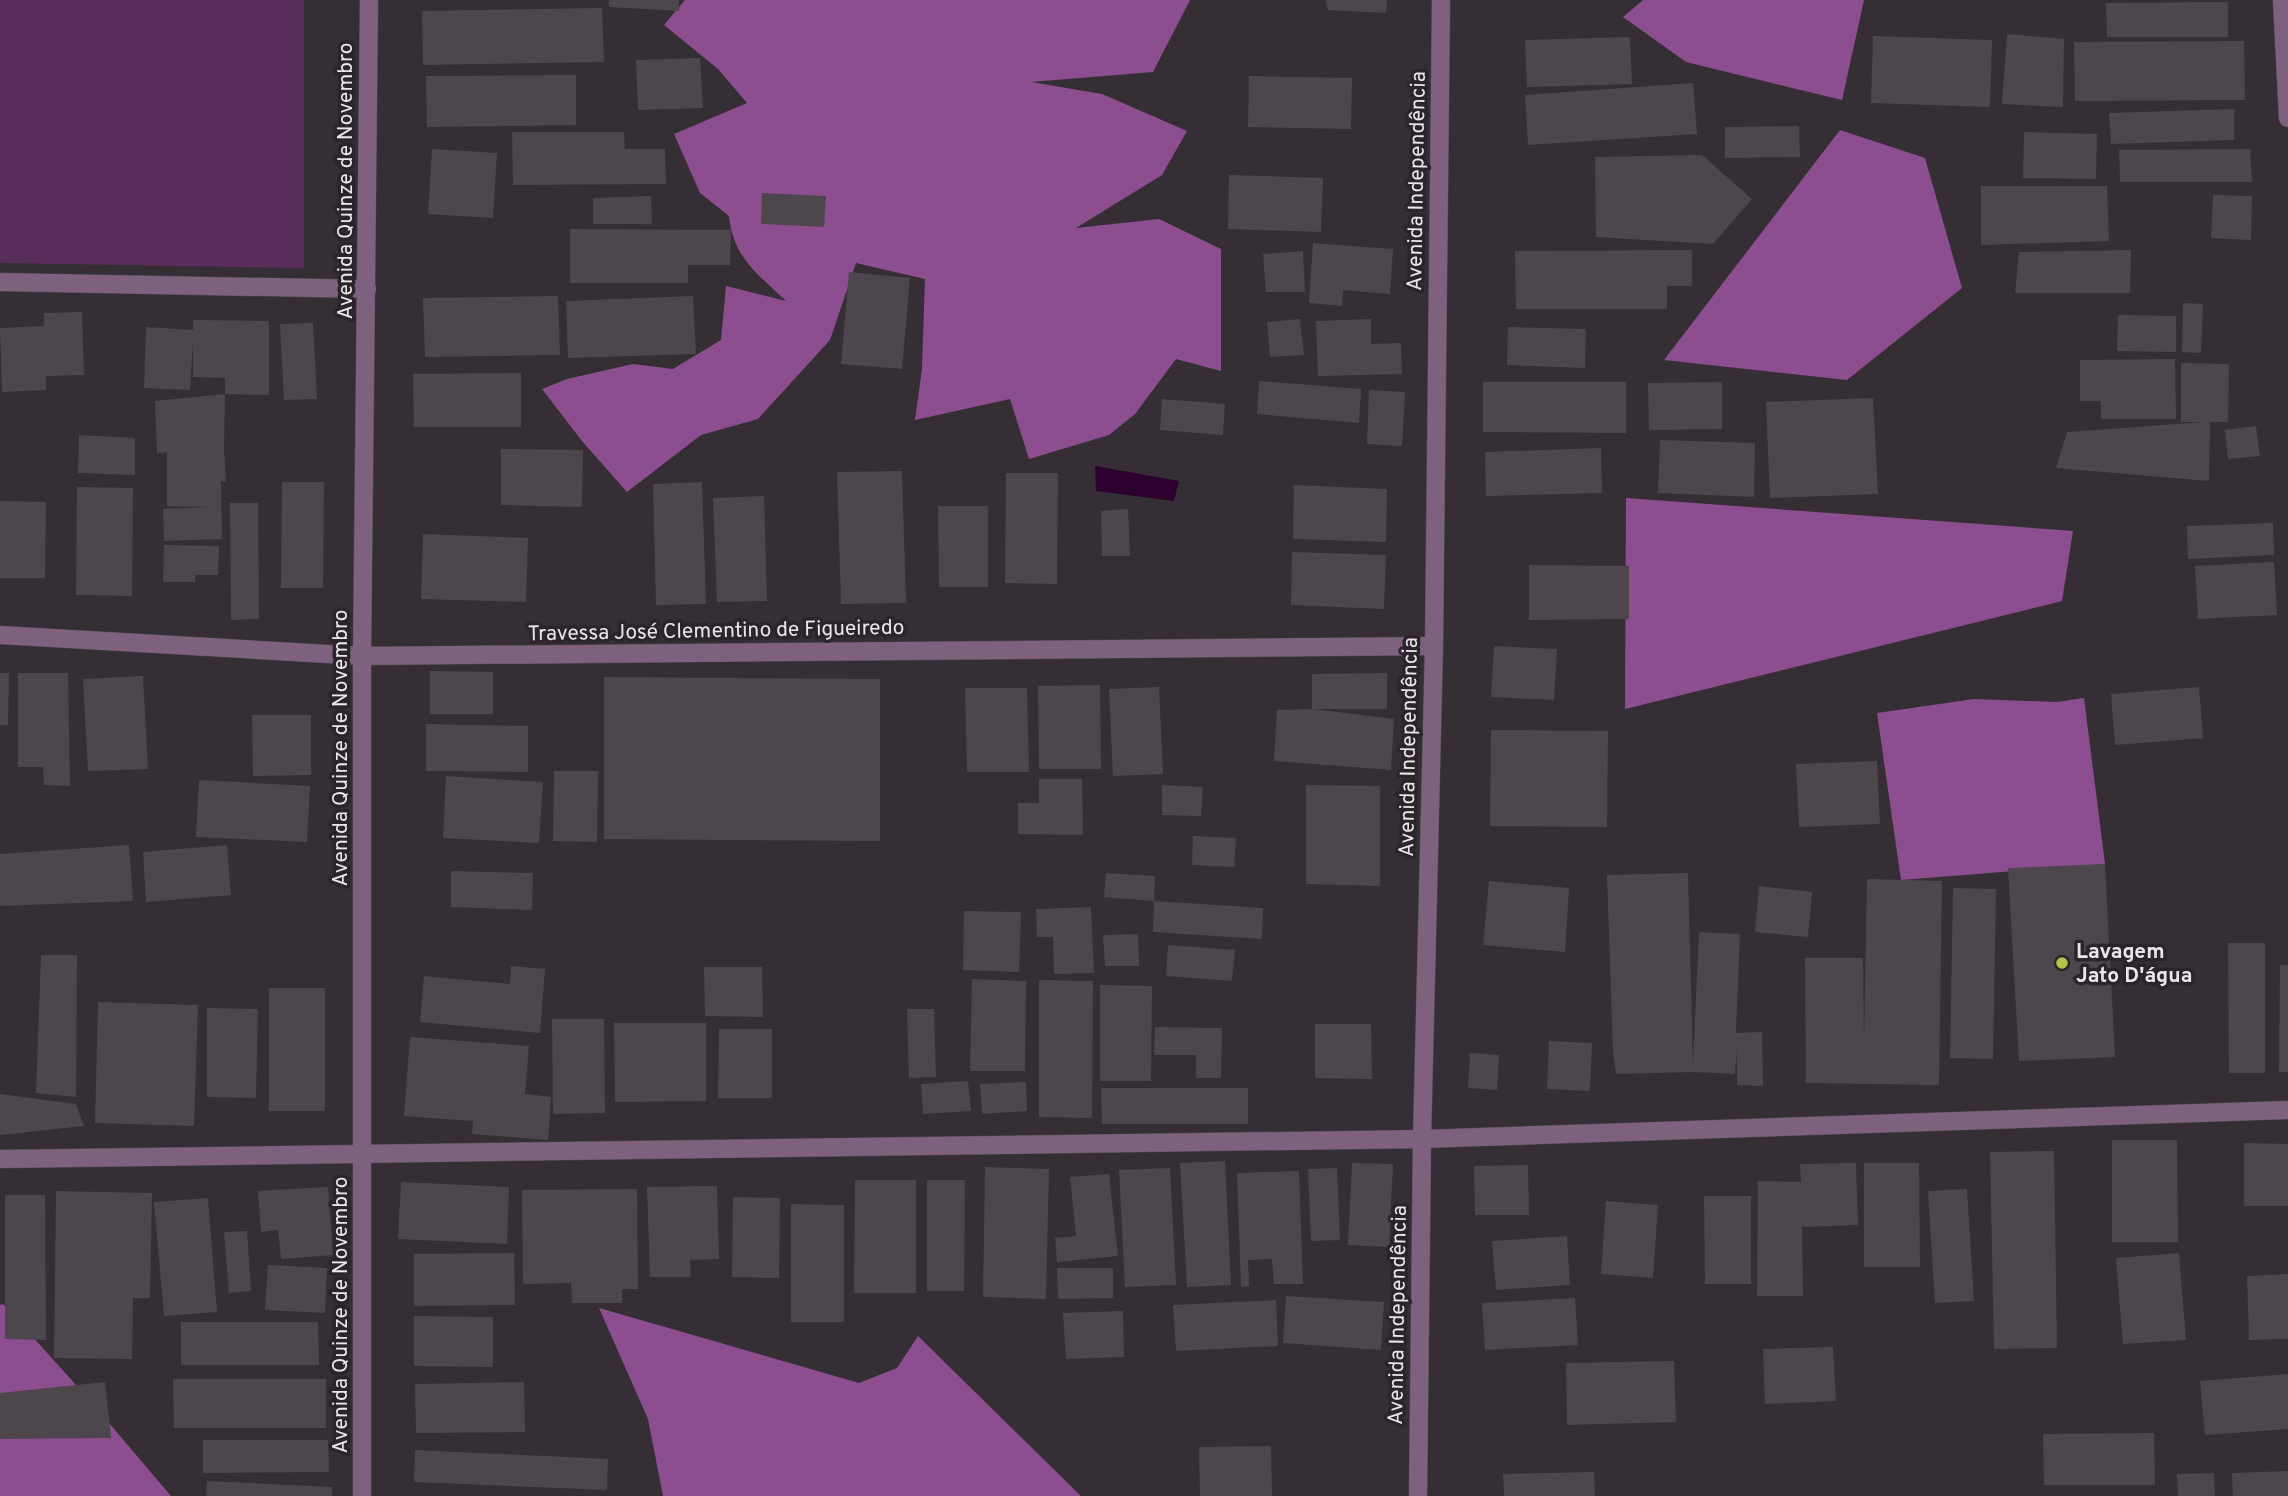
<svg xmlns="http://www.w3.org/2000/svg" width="2288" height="1496" font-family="Overpass,sans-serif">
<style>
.green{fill:#592e5a}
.forest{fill:#8d4e90}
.water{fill:#2c002f}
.building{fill:#4d464d}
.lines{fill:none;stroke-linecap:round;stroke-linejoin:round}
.minor-casing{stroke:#524c52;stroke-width:19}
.minor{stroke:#7d617e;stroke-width:18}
.poi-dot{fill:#b4c24a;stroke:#2b252b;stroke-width:2.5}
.labels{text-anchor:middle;stroke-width:7;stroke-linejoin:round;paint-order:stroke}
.street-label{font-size:21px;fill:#eae6ea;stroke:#2b252b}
.poi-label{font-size:21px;font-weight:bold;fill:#eae6ea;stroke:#2b252b;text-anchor:start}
</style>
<rect width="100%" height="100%" fill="#352f35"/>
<path class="green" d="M0,0H304V268L0,263Z"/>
<g class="forest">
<path d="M685,0H1190L1153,72L1031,82L1102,94L1187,131L1162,175L1076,228L1159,219L1221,249V371L1176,359L1135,414L1109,435L1029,459L1010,399L915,420L922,369L925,279L856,263L830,340L758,419L701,435L627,492L582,441L542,389L567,379L633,364L673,369L721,340L726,286L786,301C757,273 734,259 729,216L700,193L674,134L747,103L718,69L664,25Z"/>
<path d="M1643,0H1864L1842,100L1686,62L1623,17Z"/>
<path d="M1840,130L1925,158L1962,288L1847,380L1664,360Z"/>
<path d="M1626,498L2073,531L2062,601L1625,709Z"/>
<path d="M2084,698L2105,864L1901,880L1877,713L1974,699L2057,702Z"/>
<path d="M3,1304L86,1396L171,1496H0V1305Z"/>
<path d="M599,1308L859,1383L897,1368L918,1336L1081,1496H663L648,1419Z"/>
</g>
<path class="water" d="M1095,466L1179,481L1174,501L1096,491Z"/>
<g class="building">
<path d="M609,0H679V11L609,7Z"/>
<path d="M1325,0H1387L1386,13L1328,10Z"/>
<path d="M2228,2V37H2107L2106,3Z"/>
<path d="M602,8L604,62L423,65L422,11Z"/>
<path d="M2007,34L2064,39L2063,107L2002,104Z"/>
<path d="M1873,36L1992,40L1990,107L1871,103Z"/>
<path d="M1630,37L1632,84L1527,87L1525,40Z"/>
<path d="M2244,41L2245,100L2075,101L2074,42Z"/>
<path d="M700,58L703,108L638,110L636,60Z"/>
<path d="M576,75V125L427,127L426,76Z"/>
<path d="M1249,76L1352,78L1351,129L1248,127Z"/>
<path d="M1693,83L1697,134L1528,145L1525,95Z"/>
<path d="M2234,109V140L2111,144L2109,113Z"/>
<path d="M1799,126L1800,157L1725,158V127Z"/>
<path d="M512,132H624L625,149H665L666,184L513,185Z"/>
<path d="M2024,132L2097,134L2096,179L2023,178Z"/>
<path d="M432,149L497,153L493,218L428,214Z"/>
<path d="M2250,149L2252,182H2120L2119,150Z"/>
<path d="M1702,155L1752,199L1713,244L1596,237L1595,157Z"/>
<path d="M1229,175L1323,178L1321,232L1228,229Z"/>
<path d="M1981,186H2107L2109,241L1981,245Z"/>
<path d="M762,193L826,196L824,227L761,224Z"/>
<path d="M2213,195L2252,196L2251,240L2211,238Z"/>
<path d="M651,196L652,224H593V198Z"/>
<path d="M570,229L731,230L730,265H688V283H570Z"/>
<path d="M1313,243L1393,249L1390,294L1343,290L1342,306L1309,303Z"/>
<path d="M1692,250V286H1667V309H1516L1515,251Z"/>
<path d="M2131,250L2130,293H2015L2019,252Z"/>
<path d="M1303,251L1305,292H1266L1263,254Z"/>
<path d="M849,272L910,278L902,369L841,364Z"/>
<path d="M558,296L560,355L425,357L423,298Z"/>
<path d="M693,296L696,354L568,358L566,301Z"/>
<path d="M2183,303L2203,304L2201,353L2182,352Z"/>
<path d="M82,312L84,375L46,376V390L2,392L0,328L44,326V313Z"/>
<path d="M2118,315L2176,316V352L2117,351Z"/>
<path d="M1300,319L1304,355L1270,357L1267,322Z"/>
<path d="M1371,319V344L1401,343L1402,374L1318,376L1316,321Z"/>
<path d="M193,320L269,321V395L225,394V378L193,377V341L190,390L144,388L146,327L193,330Z"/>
<path d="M313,323L317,399L284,400L280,324Z"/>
<path d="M1508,327L1586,329L1585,368L1507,365Z"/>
<path d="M2175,359L2176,419H2101V401H2080V360Z"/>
<path d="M2181,363L2229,364L2228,422H2210L2209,481L2056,468L2067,432L2204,422H2181Z"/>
<path d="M521,373V427H414L413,374Z"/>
<path d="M1259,381L1361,389L1359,423L1257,414Z"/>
<path d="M1483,382H1626V433L1483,432Z"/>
<path d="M1722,382V429L1649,430L1648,383Z"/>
<path d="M1369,390L1405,392L1402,446L1367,444Z"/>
<path d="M225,394L224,450L226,482L221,481L222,539L164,541L163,509L209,507L167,506V452L157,453L155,401Z"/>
<path d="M1873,398L1878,494L1770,498L1766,402Z"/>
<path d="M1162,399L1225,404L1223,435L1160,430Z"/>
<path d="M2256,426L2260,456L2228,459L2225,430Z"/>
<path d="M79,435L135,438V475L78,473Z"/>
<path d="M1660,440L1755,443L1754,497L1658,493Z"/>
<path d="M1601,448L1602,493L1486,496L1485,452Z"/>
<path d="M501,449L583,450L582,507L501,505Z"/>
<path d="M902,471L906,603L841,604L837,472Z"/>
<path d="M1006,473H1058L1057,584L1005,583Z"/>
<path d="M282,482H324L323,588H281Z"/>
<path d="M702,482L706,604L656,605L653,484Z"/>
<path d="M1294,485L1387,489L1386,542L1293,539Z"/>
<path d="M77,487L133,488L132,596L76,595Z"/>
<path d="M764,496L767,601L717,602L713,498Z"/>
<path d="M0,501L46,502L45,578H0Z"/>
<path d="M230,503H258L259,619L231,620Z"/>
<path d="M938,506H988V587H939Z"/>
<path d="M1128,509L1130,556H1102L1101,511Z"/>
<path d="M2273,523L2274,555L2188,559L2187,526Z"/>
<path d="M423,534L528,538L526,602L421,599Z"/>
<path d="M164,545L219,546L218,575H195V582H163Z"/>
<path d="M1292,552L1386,555L1384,609L1291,605Z"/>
<path d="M2274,562L2277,615L2198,619L2195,566Z"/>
<path d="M1529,565L1629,566V619L1529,620Z"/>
<path d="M1494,646L1557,649L1554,700L1491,697Z"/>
<path d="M430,671L493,672V714H430Z"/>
<path d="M0,673H9L8,725H0Z"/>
<path d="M18,673H68L70,786L44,785L43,767H18Z"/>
<path d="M1387,673V709H1312V674Z"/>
<path d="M143,676L148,769L88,771L83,679Z"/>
<path d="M604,677L880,679V841L604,839Z"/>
<path d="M1100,685L1101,769H1039L1038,686Z"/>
<path d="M1159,687L1163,774L1113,776L1109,689Z"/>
<path d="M2199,687L2203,738L2115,745L2111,694Z"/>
<path d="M965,688H1027L1029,772H967Z"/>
<path d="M1313,709L1394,719L1391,770L1274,761L1277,710Z"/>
<path d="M252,715H311V775L253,776Z"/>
<path d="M426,724L528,726V772L426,771Z"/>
<path d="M1491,730L1608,731L1607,827L1490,826Z"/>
<path d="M1877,761L1880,824L1799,827L1796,764Z"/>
<path d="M554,771H598L597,842L553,841Z"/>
<path d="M446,776L543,782L539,843L443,838Z"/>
<path d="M1039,779H1082L1083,835L1018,834V803H1039Z"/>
<path d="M199,780L310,786L307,842L196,837Z"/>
<path d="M1162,785L1203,787L1201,816L1162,815Z"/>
<path d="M1306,785L1380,786V886L1306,884Z"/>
<path d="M1193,836L1236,838L1234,867L1192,865Z"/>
<path d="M129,845L133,901L0,906V854Z"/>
<path d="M227,845L231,895L146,902L143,852Z"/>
<path d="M2105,864L2115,1057L2019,1061L2008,868Z"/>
<path d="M451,871L533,873L532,910L451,907Z"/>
<path d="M1106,873L1155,876L1154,901L1104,897Z"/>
<path d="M1688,873L1693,1064L1699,932L1740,934L1736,1033L1762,1032L1763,1086L1737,1085V1049L1735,1074L1694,1072L1616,1074L1613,1052L1607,875Z"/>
<path d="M1867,879L1942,881L1939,1085L1806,1083L1805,958H1863L1864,1043Z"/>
<path d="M1489,881L1569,888L1565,952L1483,945Z"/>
<path d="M1759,886L1812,892L1808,937L1755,932Z"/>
<path d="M1953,888L1996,889L1993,1059L1950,1058Z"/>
<path d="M1154,901L1263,908L1262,939L1153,932Z"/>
<path d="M1091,907L1094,973L1054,974L1053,937H1037L1036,909Z"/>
<path d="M964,911L1021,912L1019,972L963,970Z"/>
<path d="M1138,934L1139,966H1105L1103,935Z"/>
<path d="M2228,943H2265V1073H2229Z"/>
<path d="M1168,945L1235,950L1232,981L1166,976Z"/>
<path d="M41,955H77L76,1097L36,1093Z"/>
<path d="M2280,965H2288V1072H2279Z"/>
<path d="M511,966L545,969L540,1033L420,1022L424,976L510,984Z"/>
<path d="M704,967H762L763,1017L705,1016Z"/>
<path d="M972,979L1026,981L1025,1071H970Z"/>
<path d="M1039,980L1093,981L1092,1118L1039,1117Z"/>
<path d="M1100,985L1152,986L1151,1081H1100Z"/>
<rect x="269" y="988" width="56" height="123"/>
<path d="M98,1002L198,1005L194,1126L95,1123Z"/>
<path d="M207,1008L258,1009L256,1098L207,1097Z"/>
<path d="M907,1009H934L936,1077L909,1078Z"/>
<path d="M552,1019H604L605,1113L553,1114Z"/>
<path d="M614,1023H706V1101L615,1102Z"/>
<path d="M1315,1024H1371L1372,1079L1315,1078Z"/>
<path d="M1155,1027L1222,1028L1221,1078H1196V1055H1154Z"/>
<path d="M719,1029H772V1098H718Z"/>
<path d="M410,1037L529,1046L525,1094L551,1097L548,1140L472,1134L473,1121L404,1116Z"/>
<path d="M1549,1041L1592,1043L1590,1091L1547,1089Z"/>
<path d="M1470,1053L1499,1055L1497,1090L1468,1088Z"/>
<path d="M968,1081L971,1111L923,1114L921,1084Z"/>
<path d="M1026,1082L1027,1111L982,1114L980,1084Z"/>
<path d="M1101,1088H1248V1124H1102Z"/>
<path d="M0,1094L76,1104L84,1126L0,1135Z"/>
<path d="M2112,1140H2177L2178,1242H2112Z"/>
<path d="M2244,1143L2288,1144V1206H2244Z"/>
<path d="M2054,1151L2057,1348L1994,1349L1990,1152Z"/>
<path d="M1225,1161L1231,1285L1187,1287L1180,1163Z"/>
<path d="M1352,1163L1393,1164L1389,1247L1348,1245Z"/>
<path d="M1856,1163L1858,1225L1802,1227L1803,1296H1757L1758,1181L1801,1182L1800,1164Z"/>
<path d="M1864,1163H1919L1920,1267H1864Z"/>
<path d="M1528,1165L1529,1215H1475L1474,1166Z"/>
<path d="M985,1167L1049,1169L1046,1299L983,1297Z"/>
<path d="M1170,1168L1176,1285L1125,1287L1119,1170Z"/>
<path d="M1337,1168L1340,1240L1311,1241L1308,1169Z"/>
<path d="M1299,1171L1303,1284H1274L1272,1259L1248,1260L1249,1286L1241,1287L1237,1173Z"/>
<path d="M1109,1174L1118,1256L1057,1262L1055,1238L1076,1236L1070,1177Z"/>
<path d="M855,1180H916V1293H854Z"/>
<path d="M927,1180H965L964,1291H927Z"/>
<path d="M401,1182L509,1187L507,1244L398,1239Z"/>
<path d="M717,1186L719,1259L690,1260L691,1277H650L647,1187Z"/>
<path d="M328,1187L333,1255L281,1259L278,1230L261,1232L258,1191Z"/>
<path d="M637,1189L638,1289H622V1303H572L571,1283L523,1284L522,1190Z"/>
<path d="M1967,1189L1974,1301L1935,1303L1928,1191Z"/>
<path d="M56,1191L152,1193L150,1298H133L132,1359L54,1358Z"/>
<path d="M5,1195H45L46,1340L5,1339Z"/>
<path d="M1704,1196H1751V1284H1705Z"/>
<path d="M733,1197L780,1198L779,1278L732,1277Z"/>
<path d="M208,1198L217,1312L164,1316L154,1202Z"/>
<path d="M1606,1201L1658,1205L1653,1278L1601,1274Z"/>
<path d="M791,1204L844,1205V1322H791Z"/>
<path d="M247,1231L251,1291L229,1293L224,1232Z"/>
<path d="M1567,1236L1570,1285L1496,1290L1492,1241Z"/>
<path d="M514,1253L515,1305L414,1306V1254Z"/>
<path d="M2179,1253L2186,1340L2123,1344L2116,1258Z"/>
<path d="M268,1265L327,1268L325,1313L265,1310Z"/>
<path d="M1057,1268H1113V1298L1058,1299Z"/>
<path d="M2288,1274V1339L2249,1340L2247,1276Z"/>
<path d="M1286,1296L1384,1302L1381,1350L1283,1343Z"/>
<path d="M1575,1298L1578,1345L1485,1350L1482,1303Z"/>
<path d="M1276,1300L1278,1346L1176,1351L1173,1305Z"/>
<path d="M1123,1311L1124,1357L1066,1359L1063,1313Z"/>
<path d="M414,1316L493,1317V1367L414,1366Z"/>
<path d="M181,1322H318L319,1365H181Z"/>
<path d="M1833,1347L1836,1401L1765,1404L1763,1349Z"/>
<path d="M1674,1361L1676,1422L1567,1425L1566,1363Z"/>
<path d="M2288,1374V1429L2205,1435L2200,1381Z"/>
<path d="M173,1379H326V1428H174Z"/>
<path d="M105,1382L111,1438L0,1439V1393Z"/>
<path d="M524,1382L525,1432L416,1433L415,1384Z"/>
<path d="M2154,1433L2155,1485H2044L2043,1434Z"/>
<path d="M203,1440H328L329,1472L203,1473Z"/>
<path d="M1271,1446L1272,1496H1200L1199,1447Z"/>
<path d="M415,1450L608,1459L607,1490L414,1482Z"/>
<path d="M2288,1471V1496H2233L2232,1473Z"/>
<path d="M1594,1472L1595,1496H1504L1503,1474Z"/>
<path d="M2214,1473L2215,1496H2178L2177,1474Z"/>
<path d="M207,1481L332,1487V1496H206Z"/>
</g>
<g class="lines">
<g class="minor-casing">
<g id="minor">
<path d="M2282,0L2288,118"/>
<path d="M0,282L367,289"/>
<path d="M0,635L362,656L1434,646"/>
<path d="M0,1159L1422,1139L2288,1110"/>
<path d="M362,1496V656L369,0"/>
<path d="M1418,1496L1422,1139L1434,646L1441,0"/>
</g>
</g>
<use href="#minor" class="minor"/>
</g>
<circle class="poi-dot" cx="2062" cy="963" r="7"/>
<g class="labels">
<g class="street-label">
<text transform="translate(345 181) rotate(-90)" y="7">Avenida Quinze de Novembro</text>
<text transform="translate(1416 181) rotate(-89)" y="7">Avenida Independência</text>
<text transform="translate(716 630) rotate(-1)" y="7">Travessa José Clementino de Figueiredo</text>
<text transform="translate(1408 747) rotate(-89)" y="7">Avenida Independência</text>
<text transform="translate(340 748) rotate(-90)" y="7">Avenida Quinze de Novembro</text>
<text transform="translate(340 1315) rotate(-90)" y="7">Avenida Quinze de Novembro</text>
<text transform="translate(1397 1315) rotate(-89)" y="7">Avenida Independência</text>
</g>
<g class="poi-label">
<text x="2076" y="958">Lavagem<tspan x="2076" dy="24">Jato D'água</tspan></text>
</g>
</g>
</svg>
